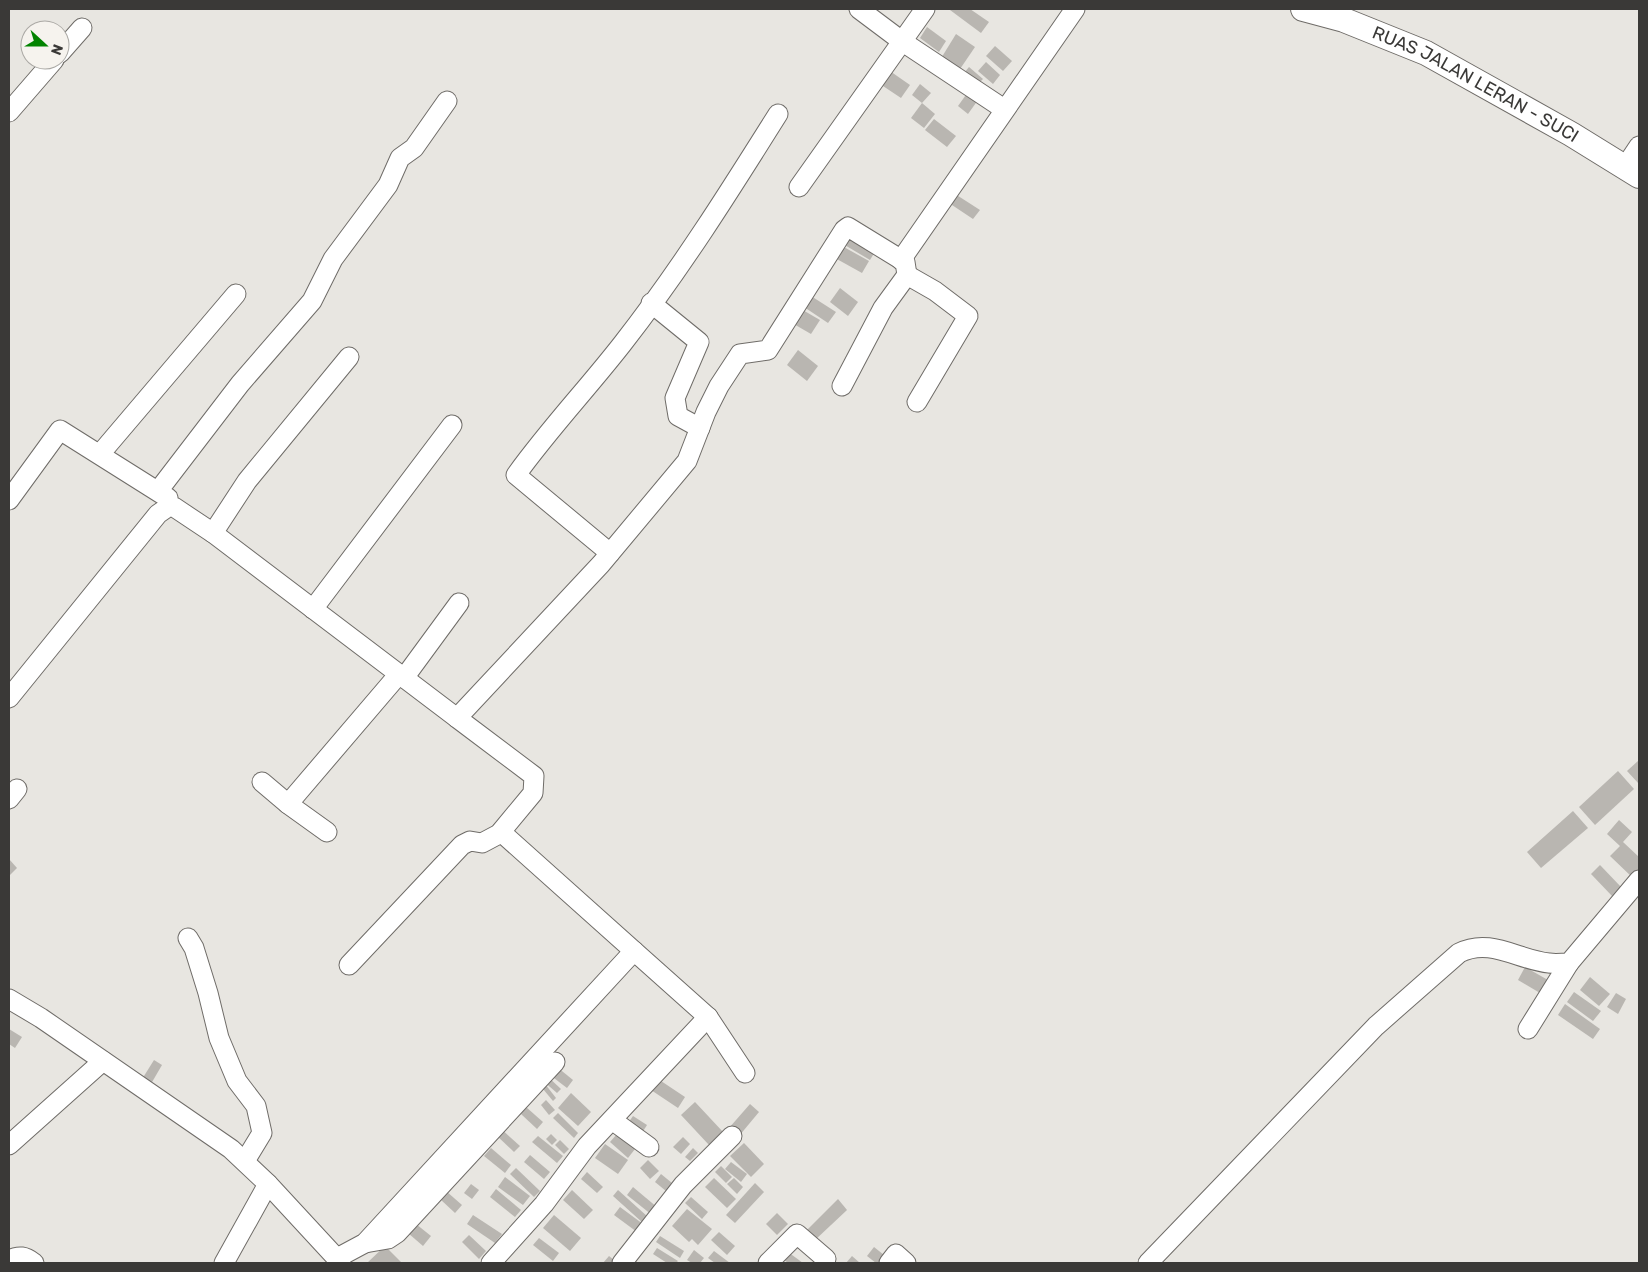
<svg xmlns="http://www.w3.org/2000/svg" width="1648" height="1272" font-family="Rubik,sans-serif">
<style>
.building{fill:#b9b6b1}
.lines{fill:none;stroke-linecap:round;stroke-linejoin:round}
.minor-casing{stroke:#6f6c68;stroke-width:21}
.major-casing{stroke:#6f6c68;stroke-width:26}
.minor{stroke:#fff;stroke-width:19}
.major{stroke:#fff;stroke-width:24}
.labels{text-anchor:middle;stroke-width:5;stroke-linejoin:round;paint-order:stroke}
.street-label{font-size:18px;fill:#3a3937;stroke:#f6f3ee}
</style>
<rect width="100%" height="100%" fill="#e8e6e1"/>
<g class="building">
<path d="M951,9H970L989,22L981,33L950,10Z"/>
<path d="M927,27L946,41L939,52L920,38Z"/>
<path d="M956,34L975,47L958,72L940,60Z"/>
<path d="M995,46L1012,61L1003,71L986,56Z"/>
<path d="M986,62L1000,75L993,84L978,71Z"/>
<path d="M969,67L983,79L977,85L964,73Z"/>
<path d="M887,69L910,85L901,98L877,82Z"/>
<path d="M920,84L931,93L922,103L912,95Z"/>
<path d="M968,92L978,100L968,114L958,106Z"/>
<path d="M922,103L935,114L924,128L911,118Z"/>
<path d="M934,119L956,136L947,147L925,130Z"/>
<path d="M952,192L980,210L973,219L946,201Z"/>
<path d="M849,233L876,250L870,260L843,244Z"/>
<path d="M842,246L869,261L862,273L835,258Z"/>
<path d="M840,288L858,302L848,316L830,302Z"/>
<path d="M811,296L836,312L828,323L804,307Z"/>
<path d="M801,309L820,320L811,334L792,323Z"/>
<path d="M798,350L818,366L807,381L787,365Z"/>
<path d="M1639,760V784L1627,771Z"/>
<path d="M1618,771L1634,789L1595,825L1579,807Z"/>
<path d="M1573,811L1588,828L1541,868L1527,852Z"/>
<path d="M1619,820L1632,832L1623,842L1639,857V872L1633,878L1610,856L1620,846L1607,834Z"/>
<path d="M9,859L17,868L9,876Z"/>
<path d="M1600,865L1622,888L1613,897L1591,874Z"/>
<path d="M1525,967L1548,980L1540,993L1518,980Z"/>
<path d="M1590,977L1610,994L1599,1006L1580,990Z"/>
<path d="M1574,992L1601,1011L1593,1021L1567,1002Z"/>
<path d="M1616,993L1626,999L1618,1014L1607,1007Z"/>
<path d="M1565,1004L1600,1029L1593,1039L1558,1015Z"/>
<path d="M9,1029L22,1037L15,1048L9,1044Z"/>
<path d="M154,1060L162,1065L148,1089L139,1084Z"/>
<path d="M557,1067L573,1080L567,1088L550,1075Z"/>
<path d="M546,1075L561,1089L557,1093L542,1080Z"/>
<path d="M655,1077L685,1097L678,1108L648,1088Z"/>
<path d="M542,1080L556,1098L553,1101L538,1083Z"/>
<path d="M571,1093L591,1112L578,1126L558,1108Z"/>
<path d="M546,1100L555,1110L549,1115L541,1105Z"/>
<path d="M695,1102L724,1133L710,1146L681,1115Z"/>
<path d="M750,1104L759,1112L739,1136L729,1128Z"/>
<path d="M526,1107L543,1122L537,1129L521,1114Z"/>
<path d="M558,1113L578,1133L574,1138L553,1118Z"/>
<path d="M633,1116L647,1125L640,1136L626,1126Z"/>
<path d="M500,1128L520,1146L514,1152L495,1134Z"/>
<path d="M551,1134L557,1140L552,1145L546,1139Z"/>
<path d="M617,1134L635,1149L628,1158L610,1142Z"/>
<path d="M538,1136L563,1156L557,1163L532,1142Z"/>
<path d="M683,1137L690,1144L681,1154L673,1147Z"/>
<path d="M560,1140L569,1149L564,1154L555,1145Z"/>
<path d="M744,1143L764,1164L751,1177L730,1156Z"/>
<path d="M605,1144L628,1160L618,1174L595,1158Z"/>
<path d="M491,1148L511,1165L505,1173L484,1156Z"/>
<path d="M693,1148L698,1153L690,1161L685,1157Z"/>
<path d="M530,1155L550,1172L544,1179L524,1162Z"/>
<path d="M648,1160L659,1171L650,1179L640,1168Z"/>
<path d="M731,1162L747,1174L741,1182L725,1169Z"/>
<path d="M721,1166L732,1177L726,1183L715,1172Z"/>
<path d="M516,1168L540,1191L534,1197L510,1174Z"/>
<path d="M587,1172L603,1187L597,1193L581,1179Z"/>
<path d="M661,1174L672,1183L666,1191L655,1182Z"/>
<path d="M505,1177L530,1196L523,1205L498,1187Z"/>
<path d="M714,1178L736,1199L727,1208L705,1187Z"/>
<path d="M734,1178L743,1187L737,1194L727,1184Z"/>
<path d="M755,1183L764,1192L735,1223L726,1215Z"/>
<path d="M471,1184L479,1190L472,1199L464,1193Z"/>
<path d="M633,1187L658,1208L652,1215L627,1195Z"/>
<path d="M496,1189L521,1210L515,1217L490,1197Z"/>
<path d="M572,1190L593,1210L584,1219L563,1200Z"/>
<path d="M618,1190L648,1217L643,1223L613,1196Z"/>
<path d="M446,1191L462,1205L455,1213L440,1199Z"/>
<path d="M691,1197L708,1212L702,1219L685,1203Z"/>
<path d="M838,1199L847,1210L814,1241L805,1232Z"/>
<path d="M620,1207L643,1224L637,1232L614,1215Z"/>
<path d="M687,1209L712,1229L698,1245L692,1239L689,1242L672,1226Z"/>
<path d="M777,1213L788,1224L777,1235L766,1224Z"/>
<path d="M473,1215L502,1234L495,1243L467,1224Z"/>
<path d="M554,1215L581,1238L570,1251L543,1228Z"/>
<path d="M416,1224L431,1236L423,1246L408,1233Z"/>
<path d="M719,1232L735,1246L727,1255L711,1240Z"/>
<path d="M469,1235L486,1251L479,1259L462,1242Z"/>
<path d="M660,1236L684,1251L680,1258L656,1242Z"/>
<path d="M539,1238L559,1253L553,1261L533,1245Z"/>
<path d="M385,1246L402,1263H367Z"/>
<path d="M874,1247L889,1259L886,1263H876L867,1256Z"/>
<path d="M657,1248L678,1261L676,1263H667L653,1254Z"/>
<path d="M694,1250L704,1258L700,1263H692L687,1260Z"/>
<path d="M714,1251L730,1263H715L708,1258Z"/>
<path d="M788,1252L803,1263H788L783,1259Z"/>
<path d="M609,1256L614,1260L612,1263H603Z"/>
<path d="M852,1256L860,1263H846Z"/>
</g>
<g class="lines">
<g class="minor-casing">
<g id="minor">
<path d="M859,9L903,42L1004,109"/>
<path d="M60,53L82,28"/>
<path d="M9,112L54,60"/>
<path d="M1625,167L1639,146"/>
<path d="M799,187L925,9"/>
<path d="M901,260L1075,9"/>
<path d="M907,275L935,291L968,316L917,402"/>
<path d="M651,303L699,342L675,398L678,416L700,428"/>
<path d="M100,454L236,294"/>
<path d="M158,491L240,384L312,301L333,259L388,185L400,158L414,148L447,101"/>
<path d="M9,500L60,430L168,498"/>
<path d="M213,533L247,481L349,357"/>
<path d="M610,553L516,475C549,429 588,388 623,343C680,270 729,192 778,114"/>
<path d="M313,609L452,425"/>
<path d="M404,678L459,603"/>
<path d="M9,698L158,514L168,507H174L213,533L457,718"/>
<path d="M262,782L288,804"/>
<path d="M9,799L17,789"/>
<path d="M327,832L288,804L399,674"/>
<path d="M501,832L634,951"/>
<path d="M188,938L194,948L208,993L219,1038L237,1081L256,1106L262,1133L245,1161"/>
<path d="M349,965L462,845L470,841L482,843L499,834L533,793L534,776L457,718L601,564L687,461L706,412L719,386L740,354L768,350L844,230L848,227L905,262L907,275L883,308L842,386"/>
<path d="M9,999L41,1018L231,1149L268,1184L341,1263"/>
<path d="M1528,1029L1569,963"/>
<path d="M612,1120L649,1147"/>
<path d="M9,1145L103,1061"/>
<path d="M365,1243L388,1239L397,1233L555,1062"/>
<path d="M337,1258L365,1243L634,951L708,1017L745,1073"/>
<path d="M9,1260C19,1255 25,1256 34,1263"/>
<path d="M224,1263L268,1184"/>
<path d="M491,1263L544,1204L587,1146L708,1017"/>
<path d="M622,1263L683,1185L732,1136"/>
<path d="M768,1263L797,1234L826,1259"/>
<path d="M889,1263L896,1254L906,1263"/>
<path d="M1148,1263L1376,1026L1459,953C1490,937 1518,960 1549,963C1556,964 1562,963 1569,963L1639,880"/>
</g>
</g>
<g class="major-casing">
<g id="major">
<path id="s1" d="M1303,9L1344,20L1426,53L1571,134L1639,176"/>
</g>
</g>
<use href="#minor" class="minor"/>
<use href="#major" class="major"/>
</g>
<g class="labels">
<g class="street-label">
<text dy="6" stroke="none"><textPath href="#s1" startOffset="189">RUAS JALAN LERAN - SUCI</textPath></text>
</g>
</g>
<rect width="1648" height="1272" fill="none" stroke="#3a3937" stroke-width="20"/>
<g transform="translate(45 45) rotate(111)"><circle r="24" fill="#f6f3ee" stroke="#aba9a5"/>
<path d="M0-4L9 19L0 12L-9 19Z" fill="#028300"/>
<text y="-8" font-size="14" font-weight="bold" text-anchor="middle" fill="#3a3937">N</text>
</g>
</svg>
